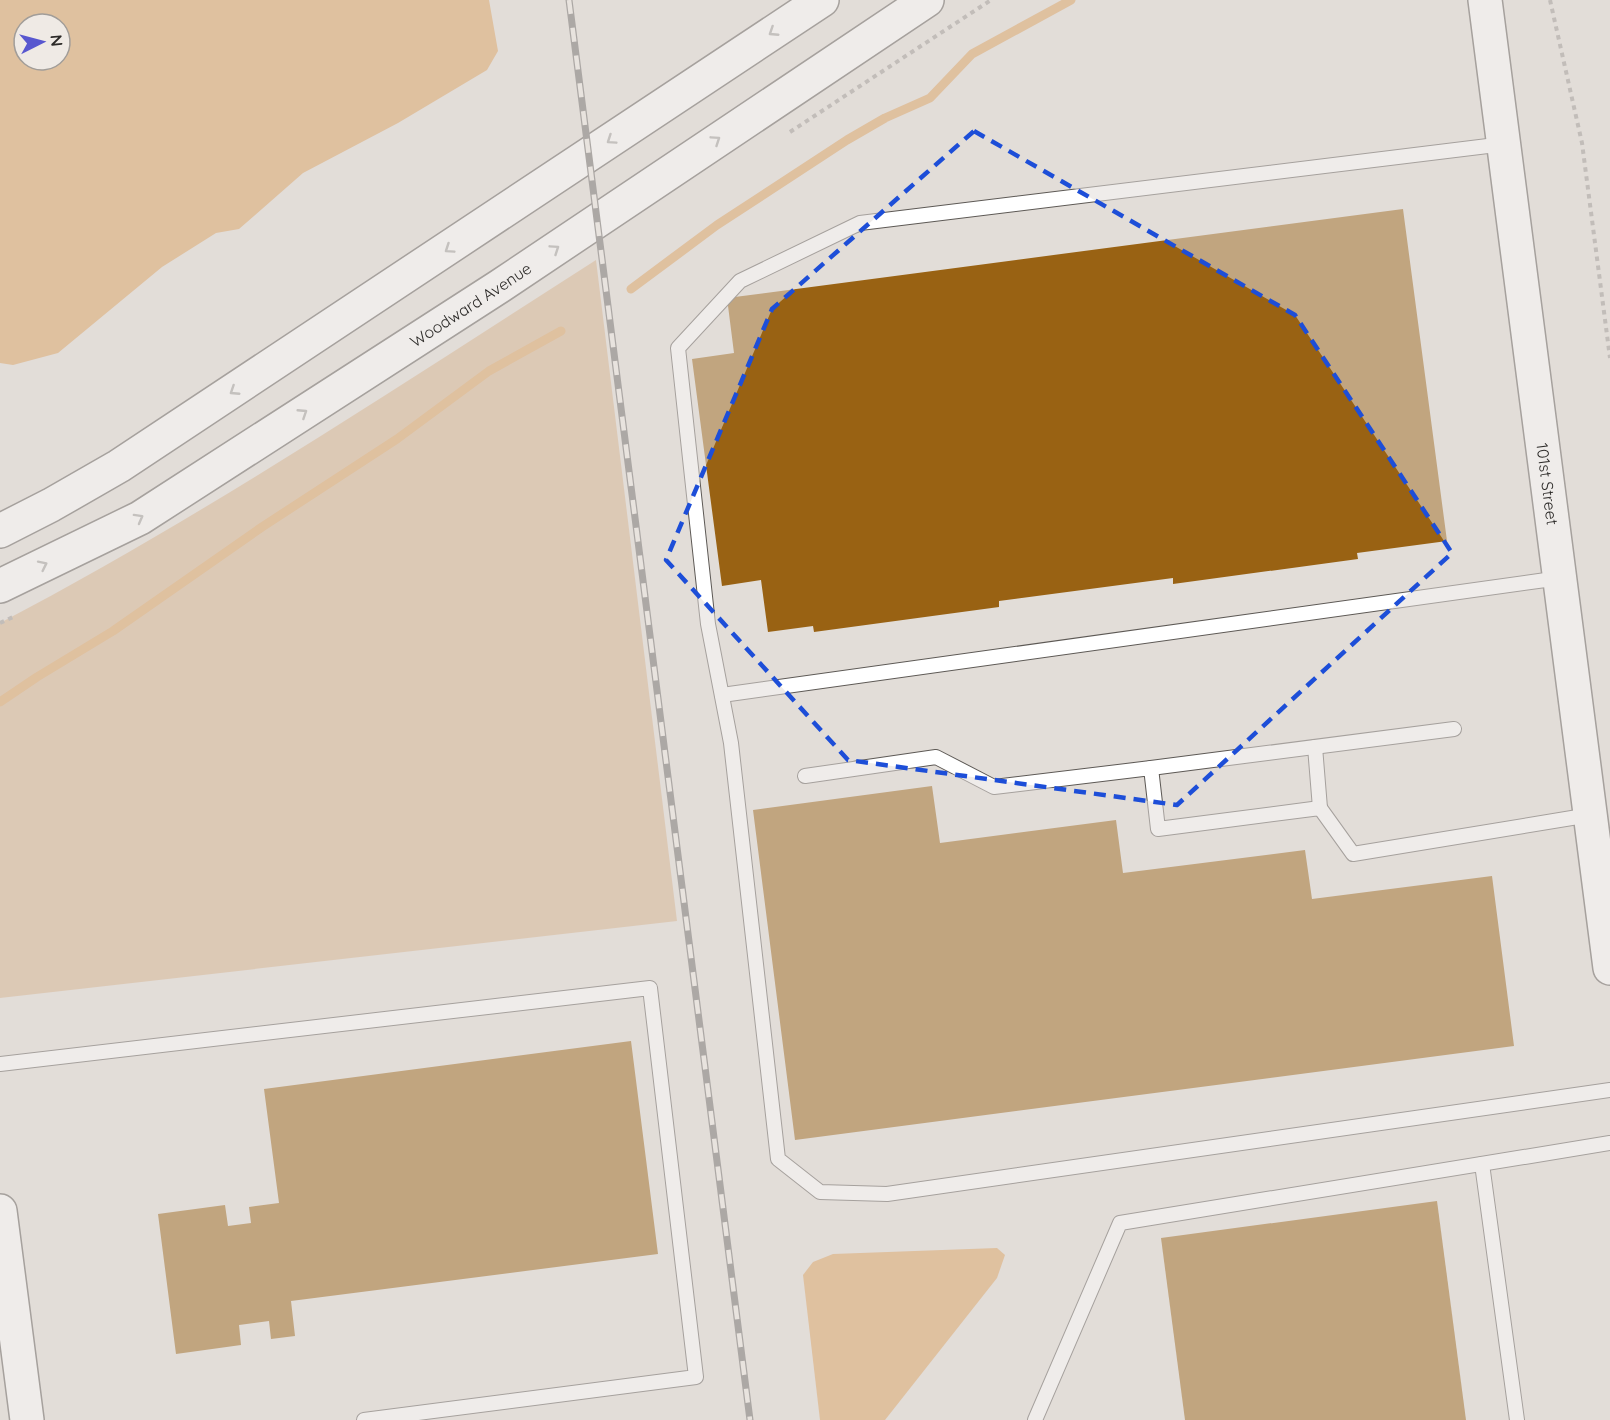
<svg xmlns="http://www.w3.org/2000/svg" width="1610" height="1420" font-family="Quicksand,sans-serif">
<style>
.green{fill:#d6b28b}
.water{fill:#db9f5a;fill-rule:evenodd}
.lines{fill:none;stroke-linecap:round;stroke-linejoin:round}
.stream{stroke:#db9f5a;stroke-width:9}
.building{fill:#996213}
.lane-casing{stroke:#5d5955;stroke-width:16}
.secondary-casing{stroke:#5d5955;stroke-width:36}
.path{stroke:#9b9793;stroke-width:4;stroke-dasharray:4.5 4.5;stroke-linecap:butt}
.lane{stroke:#fff;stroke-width:14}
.secondary{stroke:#fff;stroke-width:33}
.rail-casing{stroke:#6c6966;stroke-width:7}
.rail{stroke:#efeae5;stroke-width:4.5;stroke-dasharray:14;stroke-linecap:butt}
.oneway{stroke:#a09f9e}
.marked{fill:none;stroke:#1d4ed8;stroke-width:4.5;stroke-dasharray:12 8;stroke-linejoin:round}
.labels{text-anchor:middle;stroke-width:6;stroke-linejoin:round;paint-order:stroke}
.street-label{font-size:16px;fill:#2c2a28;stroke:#efeae5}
</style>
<rect width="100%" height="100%" fill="#e2ddd8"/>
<path class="green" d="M596,260L677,921L0,998V623C206,515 400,385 596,260Z"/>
<g class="water">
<path d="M0,0H489L498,51L487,70L398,123L303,173L239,229L216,233L162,267L58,353L13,365L0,363ZM24,24H60V60H24Z"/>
<path d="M997,1248L1005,1255L997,1278L885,1420H820L803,1275L813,1262L833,1254Z"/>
</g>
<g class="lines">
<g class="stream">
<path d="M631,289L717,225L847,140L885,118L930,98L972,54L1071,0"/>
<path d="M0,702L37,677L113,631L262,527L397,439L489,371L561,331"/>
</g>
</g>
<g class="building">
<path d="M1403,209L1447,541L1357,553L1358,559L1173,584V578L999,601V607L814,632L813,626L768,632L761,580L722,586L692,359L734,353L727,298Z"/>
<path d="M932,786L940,843L1116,820L1123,873L1305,850L1312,899L1492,876L1514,1046L795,1140L753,810Z"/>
<path d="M631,1041L658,1254L291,1301L295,1336L271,1339L269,1321L239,1325L241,1345L176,1354L158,1214L225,1205L228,1226L251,1223L249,1207L279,1203L264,1089Z"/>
<path d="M1437,1201L1466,1420H1185L1161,1238Z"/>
</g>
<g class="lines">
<g class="lane-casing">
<g id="lane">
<path d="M1504,144L860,223L740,281L678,348L708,624L731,743L778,1159L820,1192L887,1194L1610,1090"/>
<path d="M722,695L1560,578"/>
<path d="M1315,747L1320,808"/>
<path d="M1151,768L1454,729"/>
<path d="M805,776L936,757L994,787L1151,768L1158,829L1320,808L1353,854L1590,815"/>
<path d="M0,1064L650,988L696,1377L364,1420"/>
<path d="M1482,1164L1517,1420"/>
<path d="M1035,1420L1120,1223L1610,1143"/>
</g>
</g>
<g class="secondary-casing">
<g id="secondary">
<path id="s1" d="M1485,0L1610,968"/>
<path d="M0,531L51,505L119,466L822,0"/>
<path id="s2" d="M0,586L140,518L500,286L927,0"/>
<path d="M0,1211L27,1420"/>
</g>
</g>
<g class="path">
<path d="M1550,0L1582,143L1610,358"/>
<path d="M790,132L991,0"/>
<path d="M0,623L13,617"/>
</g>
<use href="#lane" class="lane"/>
<use href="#secondary" class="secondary"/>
<g class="rail-casing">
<path id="rail" d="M569,0L750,1420"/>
</g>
<use href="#rail" class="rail"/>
</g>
<defs><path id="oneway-chevron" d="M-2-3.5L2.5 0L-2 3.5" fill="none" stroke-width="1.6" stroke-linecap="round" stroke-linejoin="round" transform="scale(1.5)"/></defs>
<g class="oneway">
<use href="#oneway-chevron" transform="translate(773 32) rotate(147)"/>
<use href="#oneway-chevron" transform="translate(611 140) rotate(146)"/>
<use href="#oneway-chevron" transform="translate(716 140) rotate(-34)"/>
<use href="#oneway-chevron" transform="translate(449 249) rotate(146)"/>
<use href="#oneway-chevron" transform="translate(555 249) rotate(-34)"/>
<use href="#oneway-chevron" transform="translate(234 391) rotate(147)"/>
<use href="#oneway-chevron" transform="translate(303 413) rotate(-33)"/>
<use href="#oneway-chevron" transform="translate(139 518) rotate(-29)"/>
<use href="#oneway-chevron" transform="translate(43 565) rotate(-26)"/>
</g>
<path d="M0 0H1610V1420H0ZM974,131L1295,315L1452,553L1177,805L848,760L666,560L772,309Z" fill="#e2ddd8" fill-opacity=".55" fill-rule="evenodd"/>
<path class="marked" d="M974,131L1295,315L1452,553L1177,805L848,760L666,560L772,309Z"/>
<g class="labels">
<g class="street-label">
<text dy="6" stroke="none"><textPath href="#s2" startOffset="549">Woodward Avenue</textPath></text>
<text dy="6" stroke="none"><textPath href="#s1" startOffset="488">101st Street</textPath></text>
</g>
</g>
<g transform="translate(42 42) rotate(84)"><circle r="28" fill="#efeae5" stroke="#a19d99" stroke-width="1.5"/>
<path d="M0-4.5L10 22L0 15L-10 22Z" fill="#5857cf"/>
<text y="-9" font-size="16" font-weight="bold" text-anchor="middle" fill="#2c2a28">N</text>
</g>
</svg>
